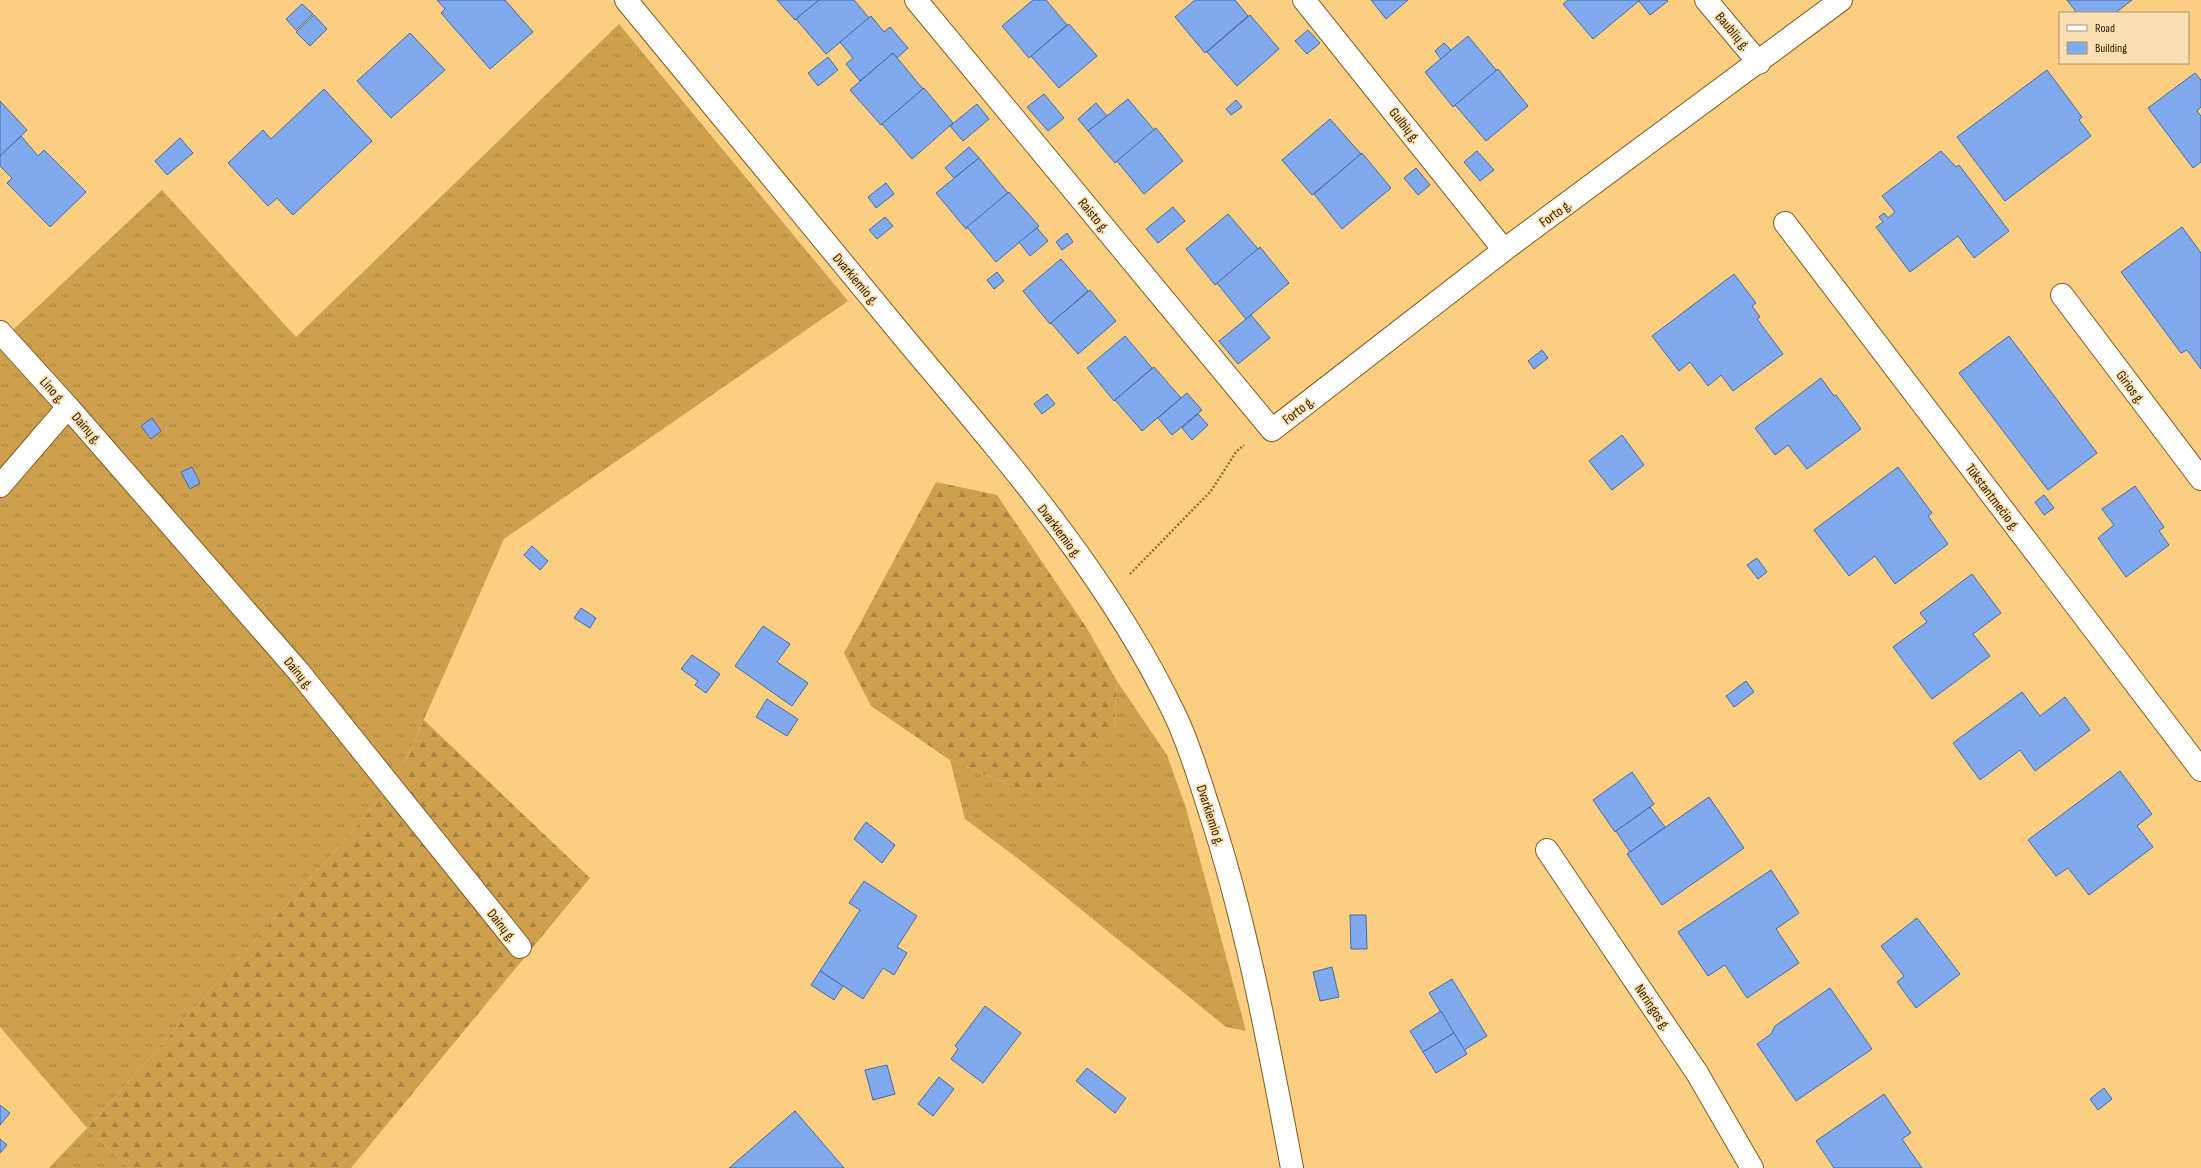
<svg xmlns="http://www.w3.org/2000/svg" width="2201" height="1168" font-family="'Sofia Sans Condensed',sans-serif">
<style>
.grass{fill:url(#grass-tufts)}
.forest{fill:url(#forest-firs)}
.building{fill:#80aaed;stroke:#446aa8}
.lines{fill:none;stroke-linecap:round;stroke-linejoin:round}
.minor-casing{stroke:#7d5d22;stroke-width:24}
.path{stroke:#8d6f3a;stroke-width:2.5;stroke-dasharray:2 2;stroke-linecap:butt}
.minor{stroke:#fff;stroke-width:22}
.labels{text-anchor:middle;stroke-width:3.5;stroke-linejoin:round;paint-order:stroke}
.street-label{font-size:14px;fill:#322000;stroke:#fadfb2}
</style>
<defs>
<pattern id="grass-tufts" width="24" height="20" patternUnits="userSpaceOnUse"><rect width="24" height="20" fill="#cea04e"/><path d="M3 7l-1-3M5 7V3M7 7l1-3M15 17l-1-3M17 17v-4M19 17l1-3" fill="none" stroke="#a8823e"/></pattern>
<pattern id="forest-firs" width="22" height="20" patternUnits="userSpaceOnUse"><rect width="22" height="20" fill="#cea04e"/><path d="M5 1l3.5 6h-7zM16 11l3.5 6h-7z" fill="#a8823e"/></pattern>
</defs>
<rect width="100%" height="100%" fill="#fbce81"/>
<g class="grass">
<path d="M619,24L848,301L504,539L402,769L366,816L87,1128L129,1168H49L87,1128L0,1027V342L162,190L296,337Z"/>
<path d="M1117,681L1167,755L1186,808L1246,1031L1226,1027L1025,864L965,819L950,760L1032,794L1114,729Z"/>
</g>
<g class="forest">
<path d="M936,482L997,495L1086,627L1117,681L1114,729L1084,763L1032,794L950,760L871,706L844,653Z"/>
<path d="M424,720L590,878L351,1168H129L87,1128L366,816L402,769Z"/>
</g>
<g class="building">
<path d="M437,0H505L533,32L490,69L441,13L445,9Z"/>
<path d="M777,0H819L795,20Z"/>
<path d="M819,0H854L869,18L826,54L796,19Z"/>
<path d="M1033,0H1046L1067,25L1029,58L1002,26Z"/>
<path d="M1195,0H1235L1248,16L1205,53L1175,17Z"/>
<path d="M1371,0H1408L1386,19Z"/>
<path d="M1568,0H1640L1593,39L1563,4Z"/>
<path d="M1640,0H1667L1668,1L1650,15L1639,1Z"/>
<path d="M2067,0H2132L2115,13H2077Z"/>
<path d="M302,4L313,14L296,30L286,19Z"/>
<path d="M314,15L327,29L310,46L296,32Z"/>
<path d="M1250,15L1279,49L1237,86L1207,52Z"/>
<path d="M871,16L884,32L890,27L908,48L897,58L893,53L860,81L846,64L853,58L840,42Z"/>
<path d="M1069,24L1097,56L1059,88L1031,56Z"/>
<path d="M1308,30L1320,43L1307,54L1295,41Z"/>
<path d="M410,33L445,70L391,118L357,81Z"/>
<path d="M1468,36L1497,71L1453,107L1425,72Z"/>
<path d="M1444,43L1451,50L1441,59L1435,51Z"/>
<path d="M893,53L923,89L881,125L850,90Z"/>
<path d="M828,57L838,70L818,86L808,73Z"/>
<path d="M1498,69L1528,106L1486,141L1455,105Z"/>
<path d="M2047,70L2082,117L2079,120L2091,136L2005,201L1957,137Z"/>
<path d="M2195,73L2201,80V107L2197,111L2201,116V162L2193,168L2148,108Z"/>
<path d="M924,88L953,123L912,159L882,124Z"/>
<path d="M324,89L372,141L293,215L277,198L268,206L228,163L263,130L271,139Z"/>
<path d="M1044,94L1064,118L1048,131L1027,107Z"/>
<path d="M1128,99L1154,130L1115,163L1088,131Z"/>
<path d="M1236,100L1242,107L1231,115L1226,109Z"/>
<path d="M0,101L27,130L0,156Z"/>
<path d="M1096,103L1107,116L1088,131L1078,119Z"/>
<path d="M977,104L989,119L963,141L950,126Z"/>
<path d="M1330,119L1361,154L1312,195L1282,160Z"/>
<path d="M1156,128L1183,161L1144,194L1117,161Z"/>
<path d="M21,136L38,156L44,150L86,192L50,227L7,183L12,178L0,166V156Z"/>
<path d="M180,138L193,153L167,175L155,161Z"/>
<path d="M969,147L979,158L954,178L945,168Z"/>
<path d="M1477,151L1494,170L1480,181L1464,162Z"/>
<path d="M1941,151L1956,167L1959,165L2009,231L1974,258L1958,236L1910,272L1876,227L1883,222L1879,217L1884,213L1888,218L1895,212L1882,196Z"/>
<path d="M1362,153L1391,188L1342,229L1314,194Z"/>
<path d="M979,158L1008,193L966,229L936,193Z"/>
<path d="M1416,168L1430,185L1418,195L1404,178Z"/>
<path d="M886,183L894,194L876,208L868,197Z"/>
<path d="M1009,192L1039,226L996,262L967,227Z"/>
<path d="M1173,207L1185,221L1158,243L1146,229Z"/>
<path d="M1228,214L1258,249L1215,285L1186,249Z"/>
<path d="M885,217L893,226L877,239L869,230Z"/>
<path d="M2182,227L2201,253V369L2187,350L2181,353L2121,272Z"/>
<path d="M1037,228L1048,241L1030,256L1019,242Z"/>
<path d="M1067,233L1073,242L1062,250L1056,242Z"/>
<path d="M1260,247L1289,283L1246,319L1217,283Z"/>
<path d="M1061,259L1088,291L1050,324L1023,291Z"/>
<path d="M997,272L1004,281L994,289L987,280Z"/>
<path d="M1734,274L1756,303L1752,306L1760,317L1757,319L1783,354L1733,391L1721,375L1708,386L1690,362L1679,371L1652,336Z"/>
<path d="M1090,290L1116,321L1078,354L1051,323Z"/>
<path d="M1251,315L1270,338L1238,364L1219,341Z"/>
<path d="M1125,336L1152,368L1114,401L1087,368Z"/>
<path d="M2009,336L2097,453L2048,490L1959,373Z"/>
<path d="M1542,350L1548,358L1534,369L1528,361Z"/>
<path d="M1154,367L1181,398L1142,431L1115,400Z"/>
<path d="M1821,378L1834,396L1836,395L1861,429L1807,469L1788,445L1775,455L1755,428Z"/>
<path d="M1187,393L1202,410L1172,435L1158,418Z"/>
<path d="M1047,394L1055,404L1042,414L1034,404Z"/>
<path d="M1198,414L1208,425L1192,440L1182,428Z"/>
<path d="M152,418L161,431L151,439L141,426Z"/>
<path d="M1622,435L1644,465L1612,490L1589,461Z"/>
<path d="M192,467L200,483L190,489L181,472Z"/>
<path d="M1898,467L1932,513L1928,516L1948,544L1895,584L1875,556L1849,576L1814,530Z"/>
<path d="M2135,486L2164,527L2159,531L2169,545L2126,577L2098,538L2114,525L2102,509Z"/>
<path d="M2044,495L2054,508L2044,515L2035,502Z"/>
<path d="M532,546L548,561L540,570L524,555Z"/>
<path d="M1757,558L1767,572L1758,579L1747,565Z"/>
<path d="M1972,574L2001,613L1973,634L1990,656L1932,699L1893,647L1927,622L1920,613Z"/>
<path d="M581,608L596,618L590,628L574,618Z"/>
<path d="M763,626L790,644L777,662L808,683L792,706L735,666Z"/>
<path d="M692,655L720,674L706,693L695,685L698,681L681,669Z"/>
<path d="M1746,681L1754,692L1734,707L1726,696Z"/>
<path d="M2022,692L2040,716L2065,697L2090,730L2035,771L2020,750L1980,780L1953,743Z"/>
<path d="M767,699L798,719L787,736L756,717Z"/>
<path d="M2120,771L2152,814L2137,826L2153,847L2089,895L2068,868L2056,876L2028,840Z"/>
<path d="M1632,772L1654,804L1615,832L1593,800Z"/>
<path d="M1709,797L1744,848L1662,905L1627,854Z"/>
<path d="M1650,807L1665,827L1630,852L1616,831Z"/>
<path d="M866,822L895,845L882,863L854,839Z"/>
<path d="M1771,870L1799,913L1776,929L1799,963L1747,998L1725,965L1708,976L1678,932Z"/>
<path d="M864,881L917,916L897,947L907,953L894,975L883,968L863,999L820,971L860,910L849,903Z"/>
<path d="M1350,915H1366L1367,949H1351Z"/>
<path d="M1917,918L1960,974L1916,1008L1897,982L1904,976L1881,946Z"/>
<path d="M1332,967L1339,997L1320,1001L1313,972Z"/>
<path d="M820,971L843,986L834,1000L811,985Z"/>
<path d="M1452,979L1487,1036L1464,1050L1429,993Z"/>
<path d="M1830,988L1872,1049L1796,1101L1757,1044L1771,1034L1775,1026Z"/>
<path d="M985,1006L1021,1033L983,1083L951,1059L958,1049L955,1046Z"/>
<path d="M1441,1011L1454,1033L1423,1052L1410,1031Z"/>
<path d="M1454,1033L1467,1054L1436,1073L1423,1052Z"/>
<path d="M887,1065L895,1094L873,1100L865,1070Z"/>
<path d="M1087,1068L1126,1098L1115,1113L1076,1081Z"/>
<path d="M939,1077L954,1089L933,1116L918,1104Z"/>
<path d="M2104,1088L2112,1099L2098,1110L2090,1099Z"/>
<path d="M1884,1094L1911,1133L1902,1139L1922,1168H1834L1816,1141Z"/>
<path d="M0,1105L10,1113L0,1125Z"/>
<path d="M795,1111L844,1168H729Z"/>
<path d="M0,1139L7,1145L0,1153Z"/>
</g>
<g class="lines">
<g class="minor-casing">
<g id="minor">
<path d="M626,0C721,115 816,231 911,346C1008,461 1110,578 1175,715C1189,744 1198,775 1208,806C1247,923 1269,1047 1292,1168"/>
<path d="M916,0L1272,430L1504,250L1841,0"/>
<path d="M1304,0L1504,250"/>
<path d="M1706,0L1759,63"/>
<path d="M1785,223L2201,770"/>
<path d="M2062,295L2201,479"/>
<path d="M0,332L68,407L0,486"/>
<path d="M68,407L299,672L520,947"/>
<path d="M1547,850L1697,1073L1752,1168"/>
</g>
</g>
<path class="path" d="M1130,574L1211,491L1236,452L1244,445"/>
<use href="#minor" class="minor"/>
</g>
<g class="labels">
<g class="street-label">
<text transform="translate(1733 31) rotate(50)" y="5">Baublių g.</text>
<text transform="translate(1405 125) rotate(51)" y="5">Gulbių g.</text>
<text transform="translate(1555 213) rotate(-36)" y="5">Forto g.</text>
<text transform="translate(1094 215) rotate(50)" y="5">Raisto g.</text>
<text transform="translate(856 279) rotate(50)" y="5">Dvarkiemio g.</text>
<text transform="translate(2131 387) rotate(53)" y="5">Girios g.</text>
<text transform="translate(53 390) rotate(48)" y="5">Lino g.</text>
<text transform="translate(1298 410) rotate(-38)" y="5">Forto g.</text>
<text transform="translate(87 428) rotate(49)" y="5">Dainų g.</text>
<text transform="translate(1993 497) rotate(53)" y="5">Tūkstantmečio g.</text>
<text transform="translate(1060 531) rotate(53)" y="5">Dvarkiemio g.</text>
<text transform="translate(299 673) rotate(50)" y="5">Dainų g.</text>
<text transform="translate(1211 815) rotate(72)" y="5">Dvarkiemio g.</text>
<text transform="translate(502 925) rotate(51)" y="5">Dainų g.</text>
<text transform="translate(1653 1007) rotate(56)" y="5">Neringos g.</text>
</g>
</g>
<rect x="2059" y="12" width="130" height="52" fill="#fadfb2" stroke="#aa936b"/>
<rect x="2067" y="25" width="20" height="6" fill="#ffffff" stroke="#aa936b"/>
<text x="2095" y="32" font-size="12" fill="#322000">Road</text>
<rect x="2067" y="42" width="20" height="12" fill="#80aaed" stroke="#aa936b"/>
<text x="2095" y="52" font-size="12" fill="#322000">Building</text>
</svg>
